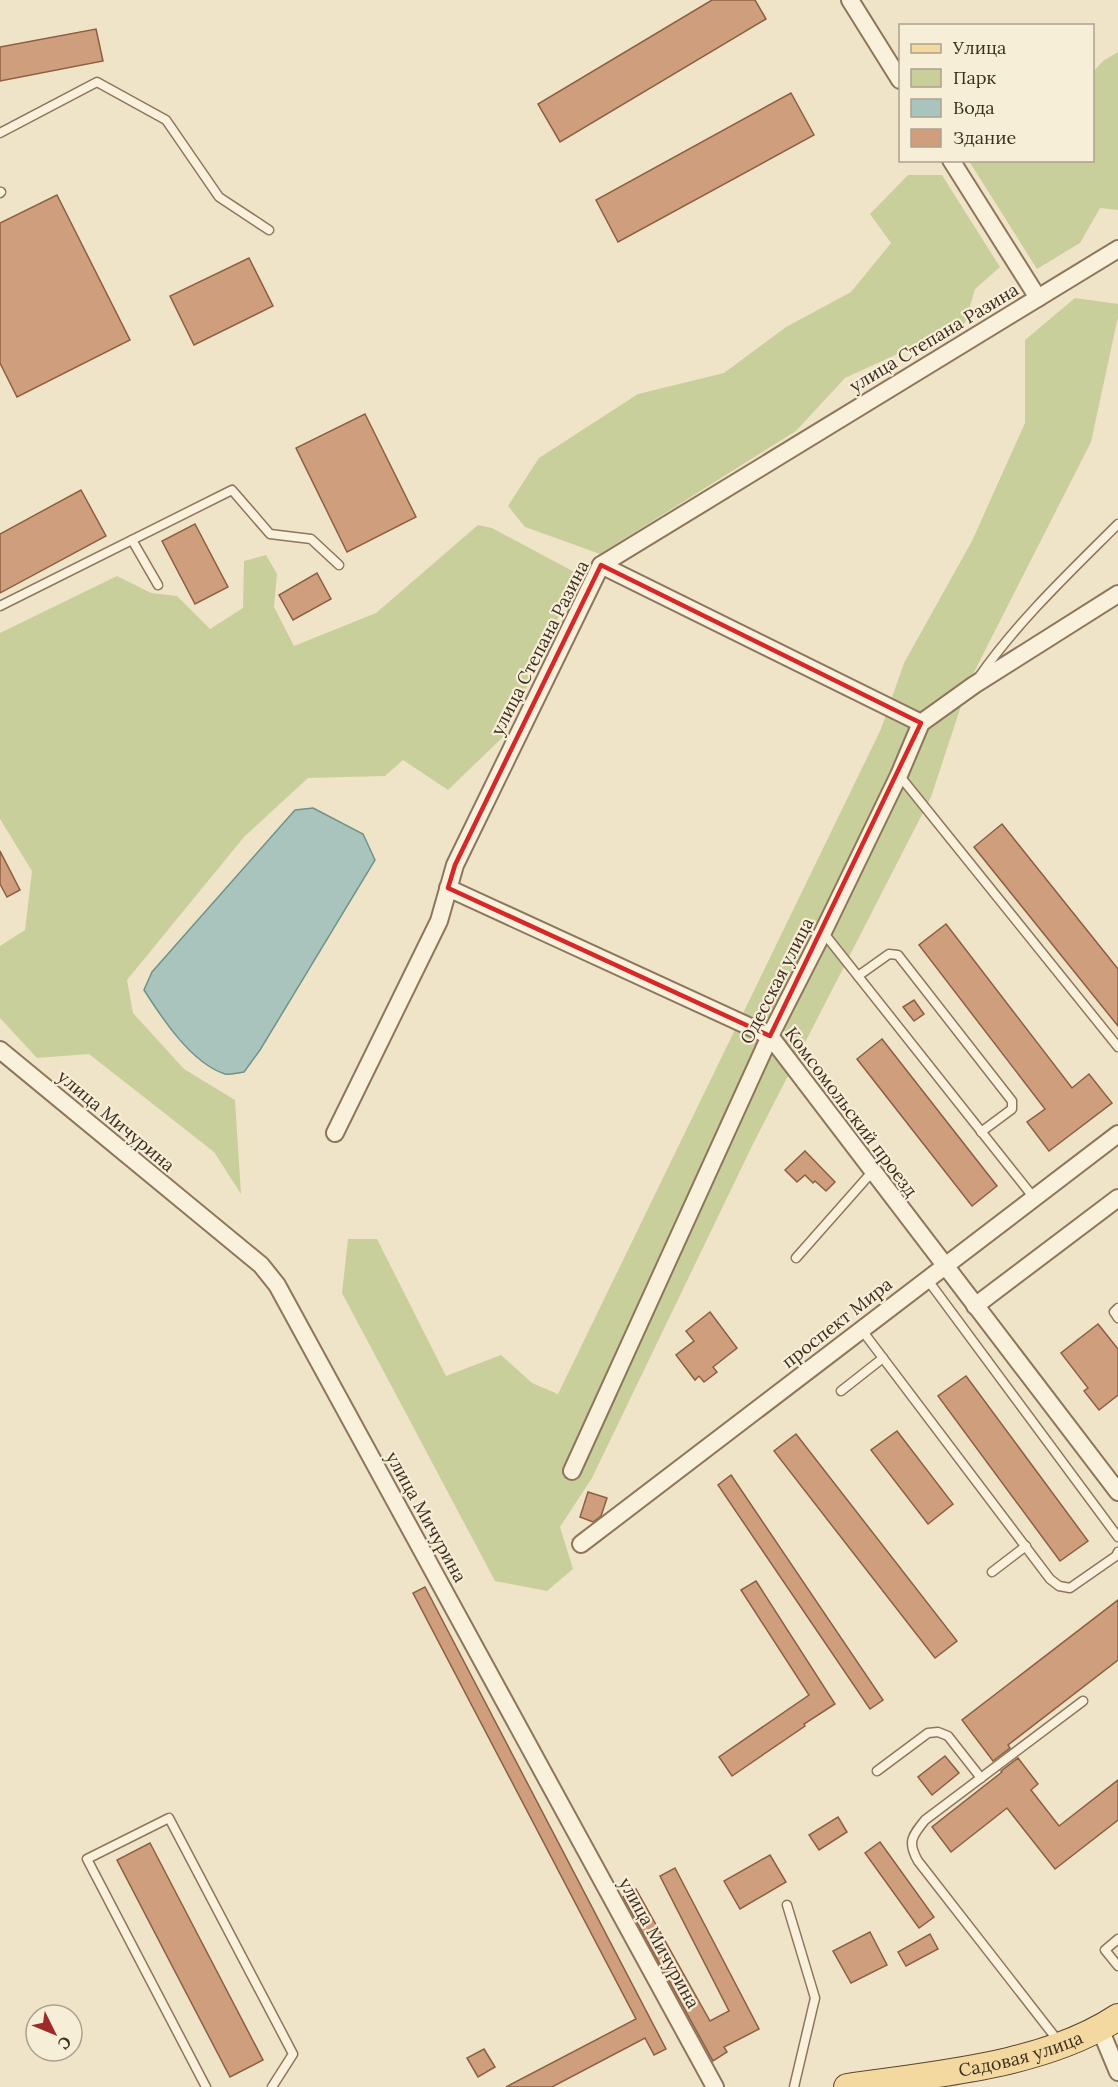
<svg xmlns="http://www.w3.org/2000/svg" width="1118" height="2087" font-family="Lora,serif">
<style>
.green{fill:#c9cf9b}
.water{fill:#a9c4bc;stroke:#6f938a;stroke-width:1.5}
.building{fill:#cf9f7d;stroke:#8d5f41;stroke-width:1.5}
.lines{fill:none;stroke-linecap:round;stroke-linejoin:round}
.lane-casing{stroke:#8d765c;stroke-width:11}
.street-casing{stroke:#8d765c;stroke-width:20}
.primary-casing{stroke:#5b4430;stroke-width:28}
.lane{stroke:#faf1dc;stroke-width:8}
.street{stroke:#faf1dc;stroke-width:16}
.primary{stroke:#f3d9a0;stroke-width:26}
.marked{fill:none;stroke:#d62828;stroke-width:4.5;stroke-linejoin:round}
.labels{text-anchor:middle;stroke-width:4.5;stroke-linejoin:round;paint-order:stroke}
.street-label{font-size:18px;fill:#3d2e20;stroke:#f7eed8}
</style>
<rect width="100%" height="100%" fill="#f0e4c8"/>
<g class="green">
<path d="M1118,52V210L1100,208L1080,243L1037,269L969,161L1092,160L1093,72L1103,61Z"/>
<path d="M908,175H942L1000,267L975,289L965,323L845,378L796,431L600,554L525,527L508,506L539,458L638,394L724,373L786,327L851,292L891,243L870,214Z"/>
<path d="M1075,298L1118,304V317L1091,442L969,682L931,797L753,1144L592,1478L560,1527L573,1569L547,1591L495,1581L342,1293L348,1239H377L446,1376L501,1355L532,1383L558,1394L881,729L904,663L972,541L1025,423V340Z"/>
<path d="M478,525L492,528L578,574L505,735L448,790L403,760L385,776L308,778L244,837L127,980L133,1013L184,1069L235,1100L241,1194L214,1152L89,1054L37,1058L0,1018V946L25,930L32,871L0,819V633L117,576L151,593L177,596L210,629L243,608L244,561L266,555L277,574L274,607L294,646L376,613Z"/>
</g>
<path class="water" d="M313,808L363,834L375,860L260,1050L244,1072C238,1073 231,1075 225,1074C191,1063 162,1018 144,990L152,972L295,810Z"/>
<g class="building">
<path d="M712,0H755L766,19L560,142L538,104Z"/>
<path d="M96,29L103,61L0,81V47Z"/>
<path d="M791,93L814,135L618,242L596,200Z"/>
<path d="M57,195L130,340L17,397L0,363V223Z"/>
<path d="M249,258L273,306L194,345L170,296Z"/>
<path d="M365,414L416,517L347,552L296,448Z"/>
<path d="M81,490L106,536L0,593V534Z"/>
<path d="M195,524L228,587L195,604L162,541Z"/>
<path d="M317,573L331,599L293,620L279,595Z"/>
<path d="M1002,824L1118,969V1026L974,847Z"/>
<path d="M0,851L20,890L7,897L0,884Z"/>
<path d="M946,924L1072,1088L1089,1074L1112,1103L1049,1151L1027,1122L1045,1109L919,945Z"/>
<path d="M914,1000L924,1014L914,1021L903,1007Z"/>
<path d="M882,1039L997,1186L972,1206L857,1059Z"/>
<path d="M805,1151L835,1182L826,1191L815,1181L813,1183L805,1175L797,1182L785,1170Z"/>
<path d="M710,1312L737,1348L713,1367L717,1372L704,1382L699,1376L695,1380L676,1355L694,1341L686,1331Z"/>
<path d="M1098,1324L1118,1349V1395L1099,1410L1084,1391L1088,1388L1061,1353Z"/>
<path d="M966,1376L1088,1541L1060,1561L938,1396Z"/>
<path d="M897,1431L953,1504L928,1524L871,1450Z"/>
<path d="M796,1434L957,1641L935,1658L774,1451Z"/>
<path d="M731,1475L883,1700L870,1709L718,1485Z"/>
<path d="M588,1492L607,1498L601,1516L593,1522L580,1517Z"/>
<path d="M756,1581L835,1704L804,1724L805,1726L732,1776L719,1757L809,1695L741,1590Z"/>
<path d="M425,1587L666,2049L654,2055L645,2038L552,2087H506L636,2019L413,1593Z"/>
<path d="M1118,1600V1660L1008,1745L1010,1748L993,1761L962,1720Z"/>
<path d="M945,1756L959,1773L932,1795L918,1777Z"/>
<path d="M1018,1758L1038,1784L1031,1790L1059,1826L1118,1780V1820L1055,1869L1007,1808L951,1852L932,1827L1002,1772L1001,1771Z"/>
<path d="M838,1817L847,1832L819,1850L809,1835Z"/>
<path d="M880,1842L934,1917L919,1928L865,1853Z"/>
<path d="M150,1843L263,2060L230,2077L117,1860Z"/>
<path d="M770,1855L786,1882L740,1909L724,1881Z"/>
<path d="M675,1868L759,2029L724,2047L727,2052L713,2061L623,1897L636,1889L710,2021L729,2011L660,1876Z"/>
<path d="M870,1932L887,1965L851,1983L833,1951Z"/>
<path d="M930,1934L938,1949L906,1966L898,1952Z"/>
<path d="M484,2049L495,2067L478,2077L467,2058Z"/>
</g>
<g class="lines">
<g class="lane-casing">
<g id="lane">
<path d="M0,133L97,82L166,120L219,197L269,230"/>
<path d="M0,193L1,192"/>
<path d="M132,540L158,585"/>
<path d="M0,606L232,490L270,534L311,539L339,565"/>
<path d="M979,677C1018,621 1070,572 1118,524"/>
<path d="M899,775L1118,1047"/>
<path d="M823,932L1034,1198"/>
<path d="M858,976L889,954L898,955L1012,1101V1109L981,1132"/>
<path d="M796,1258L872,1172"/>
<path d="M927,1279L1118,1537"/>
<path d="M1118,1308L1114,1312L1118,1318"/>
<path d="M861,1329L1050,1579L1059,1586L1070,1588L1116,1556L1118,1552"/>
<path d="M841,1391L883,1358"/>
<path d="M992,1572L1026,1546"/>
<path d="M877,1771L928,1733L938,1732L948,1736L981,1778"/>
<path d="M787,1905L815,1998L794,2087"/>
<path d="M1118,1939L1105,1950L1118,1966"/>
<path d="M1059,2042L918,1861C907,1842 912,1836 925,1820L1083,1701"/>
<path d="M206,2087L87,1859L169,1818L293,2054L272,2087"/>
</g>
</g>
<g class="street-casing">
<g id="street">
<path d="M850,0L900,80"/>
<path d="M951,160L1038,298"/>
<path d="M601,565L921,723"/>
<path d="M448,888L770,1036L1118,1492"/>
<path d="M0,1050L261,1265L277,1285L715,2087"/>
<path d="M335,1133L439,921L455,865L601,565L1118,249"/>
<path d="M975,1306L1118,1198"/>
<path d="M572,1471L770,1036L823,932L899,775L921,723L974,685L1118,594"/>
<path d="M581,1544L1118,1134"/>
<path d="M1100,2029L1118,2072"/>
</g>
</g>
<g class="primary-casing">
<g id="primary">
<path id="s1" d="M847,2087C934,2074 1044,2066 1118,2017"/>
</g>
</g>
<use href="#lane" class="lane"/>
<use href="#street" class="street"/>
<use href="#primary" class="primary"/>
</g>
<path class="marked" d="M601,565L921,723L770,1036L448,888L455,865Z"/>
<g class="labels">
<g class="street-label">
<text transform="translate(934 338) rotate(-31)" y="6">улица Степана Разина</text>
<text transform="translate(540 648) rotate(-63)" y="6">улица Степана Разина</text>
<text transform="translate(777 981) rotate(-63)" y="6">Одесская улица</text>
<text transform="translate(851 1112) rotate(53)" y="6">Комсомольский проезд</text>
<text transform="translate(116 1121) rotate(40)" y="6">улица Мичурина</text>
<text transform="translate(837 1323) rotate(-38)" y="6">проспект Мира</text>
<text transform="translate(426 1517) rotate(61)" y="6">улица Мичурина</text>
<text transform="translate(659 1943) rotate(61)" y="6">улица Мичурина</text>
<text dy="6" stroke="none"><textPath href="#s1" startOffset="177">Садовая улица</textPath></text>
</g>
</g>
<rect x="899" y="24" width="195" height="138" fill="#f7eed8" stroke="#ada18e" stroke-width="1.5"/>
<rect x="911" y="44" width="30" height="9" fill="#f3d9a0" stroke="#ada18e" stroke-width="1.5"/>
<text x="953" y="54" font-size="18" fill="#3d2e20">Улица</text>
<rect x="911" y="69" width="30" height="18" fill="#c9cf9b" stroke="#ada18e" stroke-width="1.5"/>
<text x="953" y="84" font-size="18" fill="#3d2e20">Парк</text>
<rect x="911" y="99" width="30" height="18" fill="#a9c4bc" stroke="#ada18e" stroke-width="1.5"/>
<text x="953" y="114" font-size="18" fill="#3d2e20">Вода</text>
<rect x="911" y="129" width="30" height="18" fill="#cf9f7d" stroke="#ada18e" stroke-width="1.5"/>
<text x="953" y="144" font-size="18" fill="#3d2e20">Здание</text>
<g transform="translate(54 2033) rotate(133)"><circle r="28" fill="#f7eed8" stroke="#ada18e" stroke-width="1.5"/>
<path d="M0-4.5L10 22L0 15L-10 22Z" fill="#9e2a2b"/>
<text y="-9" font-size="16" font-weight="bold" text-anchor="middle" fill="#3d2e20">С</text>
</g>
</svg>
